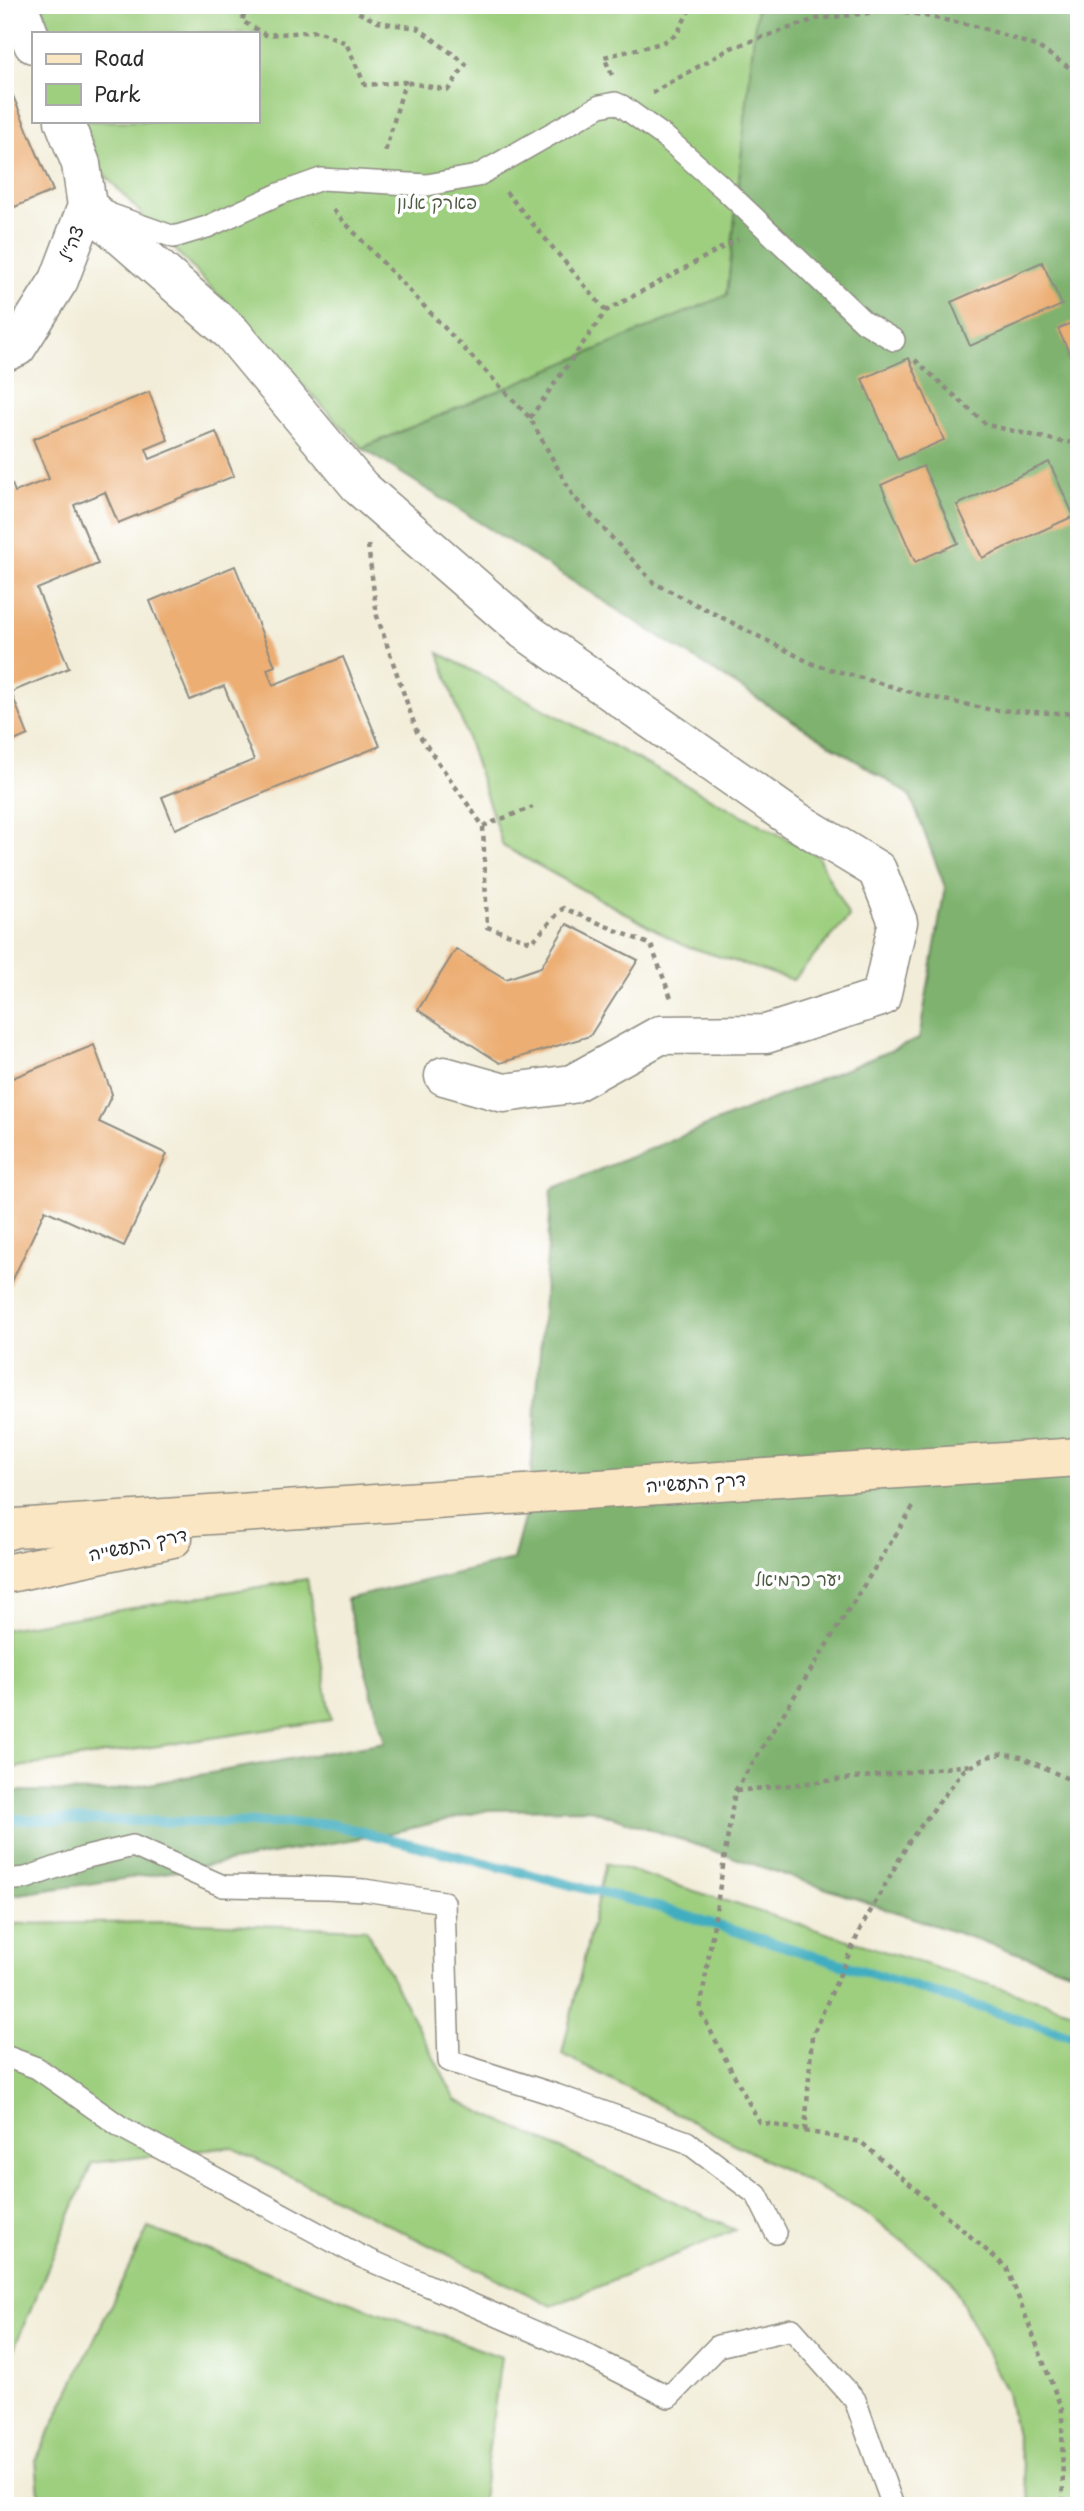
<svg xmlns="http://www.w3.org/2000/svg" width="1084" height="2511" font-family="'Playpen Sans','Playpen Sans Hebrew',sans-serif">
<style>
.green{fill:#9ecf7f;stroke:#647d55;stroke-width:2}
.forest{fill:#7eb26e;stroke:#546e4c;stroke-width:2}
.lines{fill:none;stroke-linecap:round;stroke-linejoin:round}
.stream{stroke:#41adc0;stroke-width:10}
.building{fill:#ecae73}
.lane-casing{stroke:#8e8c82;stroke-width:24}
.street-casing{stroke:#8e8c82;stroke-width:41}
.secondary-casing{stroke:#8e8c82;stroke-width:41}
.path{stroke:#8e8c82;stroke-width:4.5;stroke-dasharray:5 5;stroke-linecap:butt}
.lane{stroke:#fff;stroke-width:21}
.street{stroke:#fff;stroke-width:38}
.secondary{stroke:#fbe6c3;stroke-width:38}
.labels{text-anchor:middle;stroke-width:7;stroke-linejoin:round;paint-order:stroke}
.park-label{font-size:18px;fill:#4e5c44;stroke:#fff}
.street-label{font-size:18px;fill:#2b2b2b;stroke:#fff}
</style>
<rect width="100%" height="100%" fill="#fff"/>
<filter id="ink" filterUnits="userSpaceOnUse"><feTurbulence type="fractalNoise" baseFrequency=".0143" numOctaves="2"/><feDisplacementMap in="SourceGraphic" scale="14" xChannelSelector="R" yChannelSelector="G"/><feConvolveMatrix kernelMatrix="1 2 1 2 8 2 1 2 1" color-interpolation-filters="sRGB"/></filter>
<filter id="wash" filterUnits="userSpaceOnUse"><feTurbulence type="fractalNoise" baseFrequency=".00686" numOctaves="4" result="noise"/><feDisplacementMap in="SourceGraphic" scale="28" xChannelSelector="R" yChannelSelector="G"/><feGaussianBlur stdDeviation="1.57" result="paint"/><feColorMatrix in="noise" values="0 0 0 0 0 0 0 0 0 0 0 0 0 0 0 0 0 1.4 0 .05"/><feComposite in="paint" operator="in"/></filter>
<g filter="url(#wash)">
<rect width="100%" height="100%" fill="#f2edd8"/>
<g class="green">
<path d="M42,5H757L727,295L362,448L102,172L84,121H257V33H52Z"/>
<path d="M439,653L817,855L849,917L793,980L683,945L503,846Z"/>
<path d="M307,1579L331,1720L5,1769V1629Z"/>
<path d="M606,1863L1079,2013V2506H1031L1007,2393L950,2278L865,2212L562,2054Z"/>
<path d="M170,1922L366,1929L456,2100L735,2230L552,2306L231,2147L92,2163L5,2370V1924Z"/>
<path d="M148,2228L501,2357L481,2506H40L36,2460Z"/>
</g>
<path class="forest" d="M757,5H1079V1974L590,1809L488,1810L400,1831L177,1871L5,1896V1791L104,1792L385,1742L346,1599L513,1560L529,1500L552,1189L919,1039L945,887L910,795L362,448L727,295Z"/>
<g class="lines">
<path class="stream" d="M5,1819L331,1824L658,1907L1079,2038"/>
</g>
<g id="blocks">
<g class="building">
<path d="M5,77L53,191L5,211Z"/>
<path d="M1042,262L1062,305L970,346L951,302Z"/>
<path d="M1079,319V374L1058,329Z"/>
<path d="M909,358L944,440L898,460L862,379Z"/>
<path d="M149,392L168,440L146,449L150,459L216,432L234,476L118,523L105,492L74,505L98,564L37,589L69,668L11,692L28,735L5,745V487L12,484L15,492L49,479L33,439Z"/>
<path d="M1049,462L1074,516L982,558L957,505Z"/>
<path d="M923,466L958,543L915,562L881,485Z"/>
<path d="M235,566L275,666L267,669L273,685L343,657L380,746L175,829L162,797L254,760L224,686L190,700L150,601Z"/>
<path d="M567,924L638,960L590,1036L500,1063L418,1010L456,949L506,979L541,967Z"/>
<path d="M94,1045L112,1094L99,1122L167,1154L124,1246L45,1210L8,1290L5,1289V1081Z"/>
</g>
</g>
</g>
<g filter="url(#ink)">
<use href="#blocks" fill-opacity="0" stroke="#8e8c82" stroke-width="2"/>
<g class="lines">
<g class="lane-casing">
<g id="lane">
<path d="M109,214L174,237L207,227L279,194L321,179L427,185L477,176L600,106L615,103L622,106L665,137L722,187L864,322L894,340"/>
<path d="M5,1880L26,1878L83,1858L133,1846L223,1886L327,1888L364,1890L444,1902L449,2061L556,2095L687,2142L757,2195L776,2233"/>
<path d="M5,2056L37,2068L121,2127L360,2256L581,2352L669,2397L718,2346L792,2329L855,2400L893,2506"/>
</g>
</g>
<g class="street-casing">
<g id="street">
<path d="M18,5L33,44"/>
<path d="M87,206L232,333L361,488L525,631L793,819L877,870L898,922L881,997L766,1034L660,1035L572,1084L504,1093L444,1076"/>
<path d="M5,352L17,347L59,280L87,206L81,164L64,121"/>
</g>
</g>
<g class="secondary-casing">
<g id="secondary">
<path d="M5,1531L15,1528L1079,1457"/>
<path d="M5,1574L173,1538"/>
</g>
</g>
<g class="path">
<path d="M247,5L242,21L266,35L318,31L346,43L365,85L405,82L385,152"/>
<path d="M357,5L355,11L378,22L418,28L466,64L448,90L405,82"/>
<path d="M612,75L604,57L662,43L677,34L692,5"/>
<path d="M652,93L731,48L816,19L895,10L980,27L1038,47L1079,74"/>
<path d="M506,192L606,311"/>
<path d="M333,210L530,418L573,496L654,583L813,664L921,695L992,710L1079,714"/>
<path d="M915,360L987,425L1067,443L1079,439"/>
<path d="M530,418L606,311L738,239"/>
<path d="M368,545L377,616L417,732L483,826L487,927L532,942L563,908L651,945L671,998"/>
<path d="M483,826L533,807"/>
<path d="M913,1507L735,1791L700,2011L759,2122L861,2142L1007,2268L1062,2410L1063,2506"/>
<path d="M736,1791L971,1765"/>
<path d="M805,2131L812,2036L860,1930L910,1840L963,1771L987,1757L1002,1754L1021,1757L1079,1784"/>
</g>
<use href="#lane" class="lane"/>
<use href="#street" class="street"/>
<use href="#secondary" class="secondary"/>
</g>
</g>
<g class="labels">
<g class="park-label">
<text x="437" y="209">פארק אלון</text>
<text x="798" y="1586">יער כרמיאל</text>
</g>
<g class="street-label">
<text transform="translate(72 244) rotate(-69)" y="6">צה״ל</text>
<text transform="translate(696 1483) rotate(-4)" y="6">דרך התעשייה</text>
<text transform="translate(138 1545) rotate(-12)" y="6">דרך התעשייה</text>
</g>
</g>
<rect width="1084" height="2511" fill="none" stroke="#fff" stroke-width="28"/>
<rect x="32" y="32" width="228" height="91" fill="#ffffff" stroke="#aaaaaa" stroke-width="2"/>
<rect x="46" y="54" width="35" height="10" fill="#fbe6c3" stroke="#aaaaaa" stroke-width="2"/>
<text x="94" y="66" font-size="21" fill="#2b2b2b">Road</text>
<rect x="46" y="84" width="35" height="21" fill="#9ecf7f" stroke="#aaaaaa" stroke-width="2"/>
<text x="94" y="102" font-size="21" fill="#2b2b2b">Park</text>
</svg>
